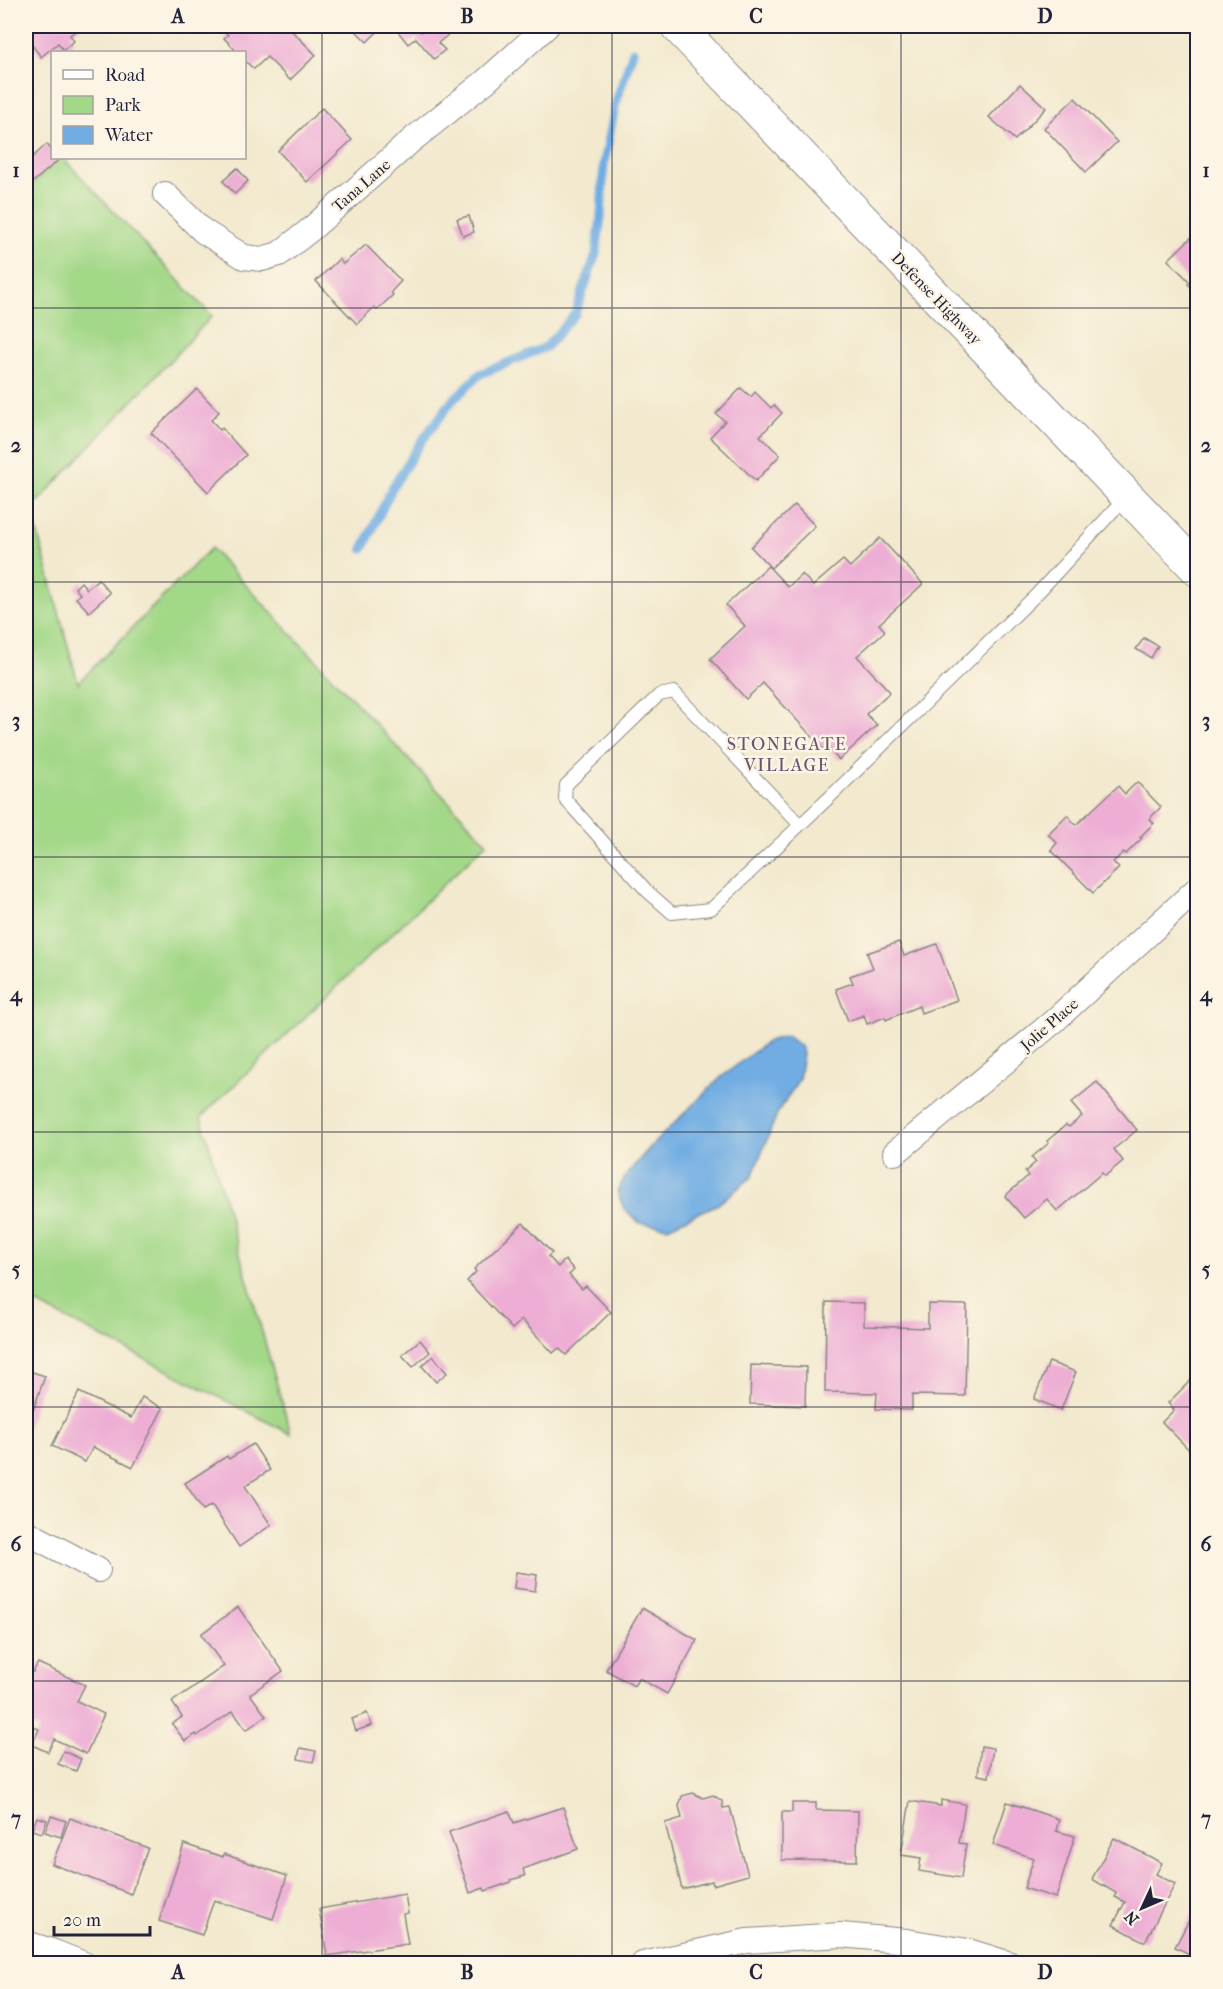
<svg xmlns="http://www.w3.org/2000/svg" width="1223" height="1989" font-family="'IM FELL French Canon',serif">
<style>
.green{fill:#a4d889;stroke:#637d62;stroke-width:1.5}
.water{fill:#71ade3;stroke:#4a688f;stroke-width:1.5}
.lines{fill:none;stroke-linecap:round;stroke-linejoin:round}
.stream{stroke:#71ade3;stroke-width:9}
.building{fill:#edadd4}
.service-casing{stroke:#8a8684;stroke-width:14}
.minor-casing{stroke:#8a8684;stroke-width:26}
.secondary-casing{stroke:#8a8684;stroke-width:35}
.service{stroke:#fff;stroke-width:12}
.minor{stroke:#fff;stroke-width:24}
.secondary{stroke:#fff;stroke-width:33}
.grid{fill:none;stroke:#22223b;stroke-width:1.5;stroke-opacity:0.55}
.labels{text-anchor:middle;stroke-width:5;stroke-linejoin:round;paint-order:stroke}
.street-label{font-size:16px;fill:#22223b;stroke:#fcf5e5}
.neighbourhood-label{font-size:18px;letter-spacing:1.5px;fill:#695371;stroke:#fcf5e5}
.neatline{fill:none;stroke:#22223b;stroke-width:2}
.grid-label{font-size:20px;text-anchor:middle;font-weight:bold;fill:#22223b}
</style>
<rect width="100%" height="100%" fill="#fcf5e5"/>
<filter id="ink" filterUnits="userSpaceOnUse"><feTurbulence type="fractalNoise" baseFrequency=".0167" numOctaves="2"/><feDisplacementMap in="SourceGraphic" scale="12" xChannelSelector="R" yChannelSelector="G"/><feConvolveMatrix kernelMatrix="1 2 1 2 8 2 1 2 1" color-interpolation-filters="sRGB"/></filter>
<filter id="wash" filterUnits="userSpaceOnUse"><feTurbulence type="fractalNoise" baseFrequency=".008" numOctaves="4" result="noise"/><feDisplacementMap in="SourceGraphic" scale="24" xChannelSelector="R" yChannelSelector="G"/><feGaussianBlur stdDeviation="1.35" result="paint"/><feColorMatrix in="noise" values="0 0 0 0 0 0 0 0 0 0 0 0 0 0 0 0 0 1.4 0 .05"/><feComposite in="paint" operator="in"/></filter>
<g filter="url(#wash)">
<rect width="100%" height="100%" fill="#f2e9ce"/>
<path class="green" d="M59,158H63L212,316L31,509L78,683L211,548L487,843L201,1117L291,1434L26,1298V190Z"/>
<path class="water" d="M787,1036L799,1045L803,1053L799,1079L777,1114L752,1177L718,1204L668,1227L640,1223L624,1209L617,1191L627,1174L652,1145L719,1079L768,1041Z"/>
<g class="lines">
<path class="stream" d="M363,549L392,488L421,442L452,401L480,374L546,347L575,314L596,254L601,216L604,163L616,102L633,51"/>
</g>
<g id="blocks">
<g class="building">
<path d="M26,26H82L70,35L74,41L63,50L58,43L41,57L26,37H28L26,33Z"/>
<path d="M234,26H294L290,29L316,55L290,80L267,57L254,69L244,60V52H237L224,38L228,35L226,33Z"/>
<path d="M362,26H372L378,31L367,42L356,31Z"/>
<path d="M400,26H416L421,32L425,29L423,26H459L438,43L445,50L434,59L416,38L408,44L396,29Z"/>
<path d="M1020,84L1046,108L1015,140L989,117Z"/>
<path d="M1075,98L1117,142L1086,172L1044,128Z"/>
<path d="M322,108L352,140L307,182L278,151Z"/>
<path d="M47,144L52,151V158H61L33,182L26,173V163Z"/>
<path d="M237,168L248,181L235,194L223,181Z"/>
<path d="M469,216L474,232L463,236L457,219Z"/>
<path d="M1198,231V294L1188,284L1190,282L1168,260Z"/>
<path d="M366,245L401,281L391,292L393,295L377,310L374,307L357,324L316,281L339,259L343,264Z"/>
<path d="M741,388L751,397L755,392L771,408L774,405L782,413L760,436L780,455L756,481L710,437L725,421L716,414Z"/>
<path d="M197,389L219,412L211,420L220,430L222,428L246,455L208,492L151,433Z"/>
<path d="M795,505L815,526L771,568L751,547Z"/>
<path d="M880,538L923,584L879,624L885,631L857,656L890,692L866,714L877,725L839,760L829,749L826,752L763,683L746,699L710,659L745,626L726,605L768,566L788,587L802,574L813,586L843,560L850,567Z"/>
<path d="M98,579L110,593L89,612L76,598L80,594L75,588L81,582L87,589Z"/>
<path d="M1144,638L1158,646L1151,658L1136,649Z"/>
<path d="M1137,782L1161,807L1149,819L1154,823L1140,837L1142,838L1126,854L1124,852L1113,862L1119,868L1093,893L1051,850L1057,843L1048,834L1067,815L1076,825L1118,786L1125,794Z"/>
<path d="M899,942L904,956L937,944L957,1000L921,1013L919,1006L888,1019L886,1020L885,1017L867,1024L864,1015L848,1021L836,989L853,983L850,976L873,968L867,953Z"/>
<path d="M1097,1082L1137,1130L1114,1149L1123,1161L1105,1176L1102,1173L1057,1211L1047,1199L1024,1218L1005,1196L1028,1176L1025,1172L1036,1162L1032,1157L1049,1143L1047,1141L1066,1125L1069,1127L1082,1116L1071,1103Z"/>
<path d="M523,1223L552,1253L548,1256L558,1267L565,1260L574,1270L569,1275L582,1289L586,1286L611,1312L566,1355L559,1348L553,1353L522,1320L512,1329L467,1281L476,1272L474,1269Z"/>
<path d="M826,1302L864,1303V1326L928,1328V1304L967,1305L965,1396L912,1395V1410L876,1409L877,1393L825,1392Z"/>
<path d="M420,1340L430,1352L413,1367L402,1355Z"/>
<path d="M433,1356L447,1373L436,1382L422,1366Z"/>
<path d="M1049,1362L1076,1372L1061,1410L1034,1399Z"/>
<path d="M751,1365L806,1367L805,1406L750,1404Z"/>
<path d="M26,1370L45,1376L26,1431Z"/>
<path d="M1198,1373V1459L1162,1422L1174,1410L1168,1403Z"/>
<path d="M79,1392L131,1418L142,1397L163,1408L133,1467L93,1447L85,1462L52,1446Z"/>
<path d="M253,1444L270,1470L245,1486L271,1525L239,1547L212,1505L203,1510L185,1483L227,1456L229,1459Z"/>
<path d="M516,1572L537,1575L535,1591L514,1588Z"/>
<path d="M238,1607L283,1671L250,1694L266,1716L246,1730L233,1711L197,1736L196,1734L185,1741L172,1724L182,1717L172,1702L224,1666L201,1634Z"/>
<path d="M642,1608L697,1640L667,1694L639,1678L634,1686L606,1670Z"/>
<path d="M38,1663L85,1685L77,1701L104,1714L86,1754L54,1739L48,1752L32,1745L39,1729L26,1723V1682L29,1683L31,1672H33Z"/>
<path d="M367,1713L372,1725L356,1731L352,1719Z"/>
<path d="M981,1746L993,1748L989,1777L978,1775Z"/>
<path d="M300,1748L316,1751L313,1762L298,1759Z"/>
<path d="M63,1751L81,1759L76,1771L58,1764Z"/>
<path d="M693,1793L703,1798L713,1795L722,1801L723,1808L730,1807L748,1875L713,1885L712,1881L682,1889L665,1823L682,1818L679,1806L682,1796Z"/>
<path d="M941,1800L965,1804L959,1843L966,1844L961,1878L919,1871L921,1858L901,1855L910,1801L941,1806Z"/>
<path d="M1007,1802L1059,1819L1056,1831L1075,1836L1056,1898L1024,1888L1034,1858L993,1845Z"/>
<path d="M792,1803H816V1810L858,1811L857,1861L782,1860V1812H792Z"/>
<path d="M563,1807L578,1849L523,1869L525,1876L510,1880L511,1882L485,1891L484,1888L470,1893L449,1832L509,1811L514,1823Z"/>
<path d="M51,1816L66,1821L61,1837L45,1832Z"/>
<path d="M37,1817L47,1820L42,1833L32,1830Z"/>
<path d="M70,1818L148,1848L131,1894L52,1864Z"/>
<path d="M1114,1838L1162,1863L1156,1874L1175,1884L1145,1942L1113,1925L1125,1902L1115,1897L1116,1893L1092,1879Z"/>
<path d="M184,1844L223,1857L224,1854L287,1876L273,1919L214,1900L202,1935L159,1921Z"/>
<path d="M405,1894L408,1913L403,1914L408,1944L327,1956L319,1909Z"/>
<path d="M1198,1903V1958L1175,1947Z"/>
</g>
</g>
</g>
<g filter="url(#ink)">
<use href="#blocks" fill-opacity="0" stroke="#8a8684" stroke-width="1.5"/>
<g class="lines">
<g class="service-casing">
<path id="service" d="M800,825L674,692L659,695L566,785L565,799L647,891L672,913L711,909L834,793L1036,595L1126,497"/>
</g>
<g class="minor-casing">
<g id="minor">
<path d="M165,194L203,231L244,257L262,259L279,254L310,230L412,140L486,81L547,26"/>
<path d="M895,1153L1053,1022L1198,888"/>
<path d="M26,1532L98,1570"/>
<path d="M26,1943L54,1952L84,1964"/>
<path d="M643,1964L747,1941L841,1935L907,1941L968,1951L1010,1964"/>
</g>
</g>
<g class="secondary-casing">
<path id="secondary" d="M677,26L1198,570"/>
</g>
<use href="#service" class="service"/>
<use href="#minor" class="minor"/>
<use href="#secondary" class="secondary"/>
</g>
</g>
<path class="grid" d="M322,26V1964M612,26V1964M901,26V1964M26,308H1198M26,582H1198M26,857H1198M26,1132H1198M26,1407H1198M26,1681H1198"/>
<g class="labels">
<g class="street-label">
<text transform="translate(361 185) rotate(-41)" y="6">Tana Lane</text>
<text transform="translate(937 298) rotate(46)" y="6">Defense Highway</text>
<text transform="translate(1049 1024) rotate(-41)" y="6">Jolie Place</text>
</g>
<g class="neighbourhood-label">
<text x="787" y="750">STONEGATE<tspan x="787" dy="21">VILLAGE</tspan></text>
</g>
</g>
<rect width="1223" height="1989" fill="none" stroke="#fcf5e5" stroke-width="66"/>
<rect x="51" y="51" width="195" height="108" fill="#fcf5e5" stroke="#a5a1a1" stroke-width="1.5"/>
<rect x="63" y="70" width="30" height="9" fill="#ffffff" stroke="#a5a1a1" stroke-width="1.5"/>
<text x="105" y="81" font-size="18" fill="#22223b">Road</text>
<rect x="63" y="96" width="30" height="18" fill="#a4d889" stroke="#a5a1a1" stroke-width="1.5"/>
<text x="105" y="111" font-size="18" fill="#22223b">Park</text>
<rect x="63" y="126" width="30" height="18" fill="#71ade3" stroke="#a5a1a1" stroke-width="1.5"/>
<text x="105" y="141" font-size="18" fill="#22223b">Water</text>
<g transform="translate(1142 1908) rotate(226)" stroke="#fcf5e5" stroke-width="4.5" paint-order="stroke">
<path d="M0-4.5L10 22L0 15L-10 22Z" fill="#22223b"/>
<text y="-9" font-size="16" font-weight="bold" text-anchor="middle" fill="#22223b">N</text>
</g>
<path d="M54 1926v9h96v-9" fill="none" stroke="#22223b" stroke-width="3"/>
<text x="63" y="1926" font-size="18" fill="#22223b" stroke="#fcf5e5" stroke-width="4.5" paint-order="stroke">20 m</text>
<rect x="33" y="33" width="1157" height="1923" class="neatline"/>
<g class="grid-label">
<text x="178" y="23">A</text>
<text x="467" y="23">B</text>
<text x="756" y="23">C</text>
<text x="1045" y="23">D</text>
<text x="16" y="177">1</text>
<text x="1206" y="177">1</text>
<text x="16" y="452">2</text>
<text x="1206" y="452">2</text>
<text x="16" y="727">3</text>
<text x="1206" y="727">3</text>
<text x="16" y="1001">4</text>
<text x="1206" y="1001">4</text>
<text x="16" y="1276">5</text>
<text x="1206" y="1276">5</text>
<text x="16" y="1551">6</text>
<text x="1206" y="1551">6</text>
<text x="16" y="1825">7</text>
<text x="1206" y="1825">7</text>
<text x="178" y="1979">A</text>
<text x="467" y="1979">B</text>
<text x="756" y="1979">C</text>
<text x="1045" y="1979">D</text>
</g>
</svg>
